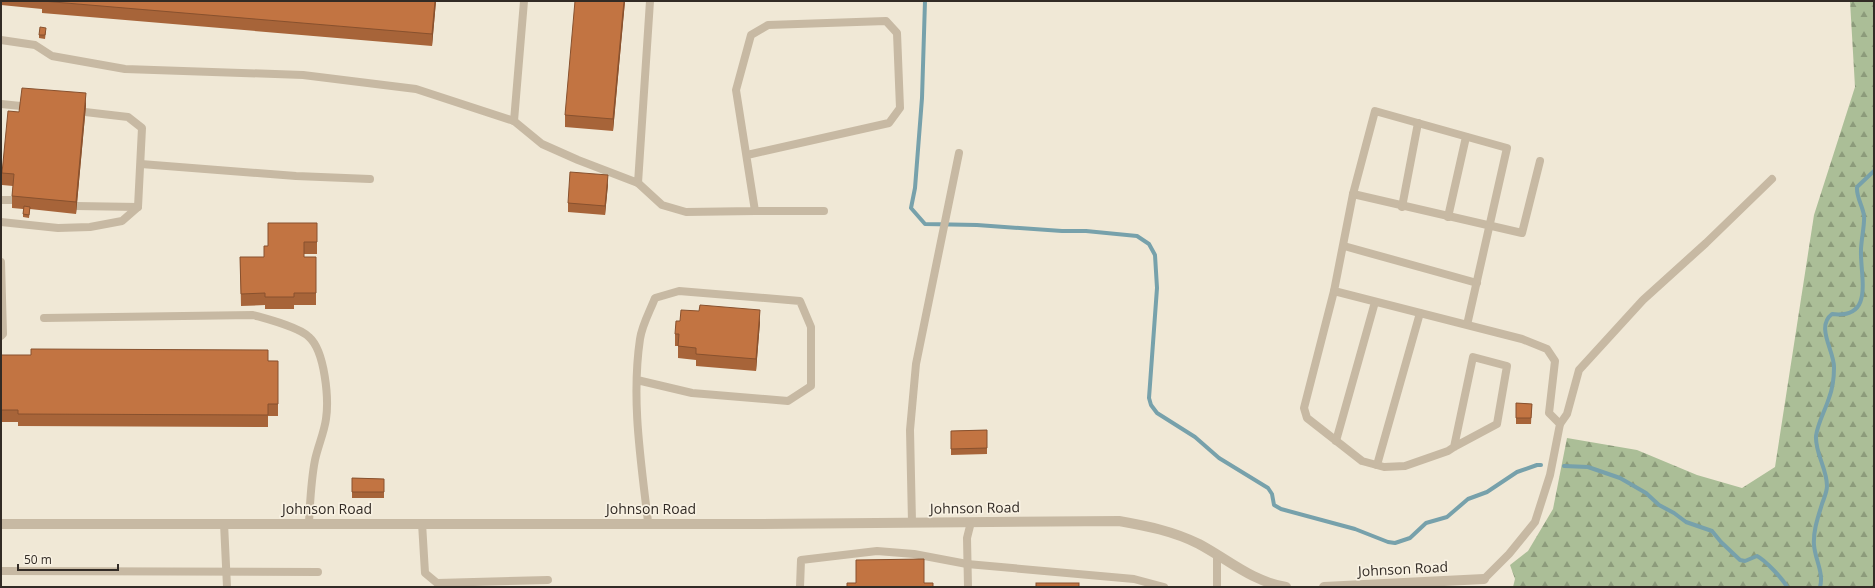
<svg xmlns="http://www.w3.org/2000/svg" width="1875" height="588" font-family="'Open Sans',sans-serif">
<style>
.forest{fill:url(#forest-firs)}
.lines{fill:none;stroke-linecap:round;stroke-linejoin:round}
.stream{stroke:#77a1ab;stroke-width:4}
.service{stroke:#c7b9a3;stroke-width:8}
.minor{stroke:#c7b9a3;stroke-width:10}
.wall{fill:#a76439}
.shaded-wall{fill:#88512e}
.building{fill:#c27442;stroke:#88512e}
.labels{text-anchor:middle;stroke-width:3.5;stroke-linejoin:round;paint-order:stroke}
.street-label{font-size:14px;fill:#322b25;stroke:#f8f1e2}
</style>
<defs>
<pattern id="forest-firs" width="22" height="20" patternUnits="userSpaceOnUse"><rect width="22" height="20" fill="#abbe97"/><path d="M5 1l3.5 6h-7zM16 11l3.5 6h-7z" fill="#8c9b7b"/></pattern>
</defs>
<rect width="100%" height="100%" fill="#f0e8d6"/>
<path class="forest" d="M1850,1H1874V587H1513L1515,579L1510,565L1528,551L1553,509L1567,438L1637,450L1697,475L1742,488L1775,467L1814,215L1855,87Z"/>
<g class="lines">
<g class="stream">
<path d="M925,1L922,98L915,188L911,208L925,224L977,225L1062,231H1086L1137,236L1149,244L1155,255L1157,288L1149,398L1151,405L1157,413L1195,437L1219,458L1268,488L1272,494L1274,505L1281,509L1355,529L1388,542L1395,543L1410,538L1426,523L1447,517L1468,499L1487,492L1517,472L1537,465H1541"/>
<path d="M1564,466L1588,467L1620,478L1646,493L1659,505L1674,513L1686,522L1712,531L1721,542L1740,560L1745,561L1757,556C1765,560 1783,579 1787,587"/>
<path d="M1820,587C1824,573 1815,559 1814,545C1813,531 1818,517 1822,504C1824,498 1827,492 1827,486C1827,469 1815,453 1816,436C1818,422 1825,411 1829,398C1832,390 1834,377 1834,368C1835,352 1815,327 1832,314C1875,319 1860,277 1861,250C1861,241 1865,223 1864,216C1863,206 1856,197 1857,187L1874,171"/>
</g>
<g class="service">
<path d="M1,40L35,45L52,56L125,69L303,75L416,89L514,121L542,144L578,160L638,183L650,1"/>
<path d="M1,104L21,106"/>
<path d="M514,121L524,1"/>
<path d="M141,164L296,176L370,179"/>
<path d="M638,183L662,205L686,212L755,211L736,90L751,35L768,25L886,21L897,33L900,108L889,123L747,155"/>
<path d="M1353,194L1522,233L1540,161"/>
<path d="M1,200H13"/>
<path d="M76,206L138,207"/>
<path d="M1402,207L1418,123"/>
<path d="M755,211H824"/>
<path d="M1448,217L1466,137"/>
<path d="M1,222L58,228L90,227L122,221L138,207L142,128L128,117L85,112"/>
<path d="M1344,246L1477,283"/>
<path d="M1,262L3,334L1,336"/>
<path d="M1334,291L1304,408L1307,418L1362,461L1384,467L1405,466L1448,451L1454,447L1497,424L1507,366L1473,357L1454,447"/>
<path d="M44,318L253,315C267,319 299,327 309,337C325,351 329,399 326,419C324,433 318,446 315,460C311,480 310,502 309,523"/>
<path d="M1467,325L1507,148L1375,111L1353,194L1334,291L1522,339L1547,349L1555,361L1549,413L1560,424L1550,475L1535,522L1509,554L1484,579"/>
<path d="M637,380L692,393L788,401L811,386V327L800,301L679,291L655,298C650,311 642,325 640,339C631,400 641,461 648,522"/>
<path d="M1560,424L1567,414L1579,370L1643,300L1706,243L1772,179"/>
<path d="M1336,441L1375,302"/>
<path d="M1377,465L1420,313"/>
<path d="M912,522L910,430L916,364L959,153"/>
<path d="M224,523L227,587"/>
<path d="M422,523L425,573L437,583L548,580"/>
<path d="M1,571L318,572"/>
<path d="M800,587L801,560L877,551L914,554L967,564L1134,579L1164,587"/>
<path d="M968,587L967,538L971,522"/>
<path d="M1217,587V556"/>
</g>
<g class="minor">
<path d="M1,524H761L1119,521C1147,526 1173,531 1199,544C1229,560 1251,581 1286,587"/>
<path d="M1324,587L1484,579"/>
</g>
</g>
<g class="wall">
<path d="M1,1H436L432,46L42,13V9L1,5Z"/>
<path d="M625,1L613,131L565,127V115Z"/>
<path d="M46,31L45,39L39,38V35Z"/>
<path d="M86,105L76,214L30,209L29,218L23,217V209L12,208V196L13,186L2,185V173L19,112Z"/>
<path d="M608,184L605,215L568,212V203Z"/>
<path d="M317,223V254H304V257H316V305H294V309H265V305L241,306L240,257H264L268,246Z"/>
<path d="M760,322L756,371L696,366V360L678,358V346H675V334Z"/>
<path d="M1,355L278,361V416H268V427L18,426V422H1Z"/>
<path d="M1516,403L1532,404L1531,424H1516Z"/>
<path d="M987,430V454L951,455V431Z"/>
<path d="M352,478L384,479V498H352Z"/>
</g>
<g class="shaded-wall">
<path d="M435,1H436L432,46V34Z"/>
<path d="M624,1H625L613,131V119Z"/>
<path d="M86,93V105L76,214V202Z"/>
<path d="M608,175V184L605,215V206Z"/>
<path d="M760,310V322L756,371V359Z"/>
</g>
<g class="building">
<path d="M42,1H435L432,34Z"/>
<path d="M575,1H624L613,119L565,115Z"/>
<path d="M40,27L46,28L45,35H39Z"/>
<path d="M22,88L86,93L76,202L12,196L14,174L2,173L8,111L19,112Z"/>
<path d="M570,172L608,175L605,206L568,203Z"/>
<path d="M24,206L30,207L29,215L23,214Z"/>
<path d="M268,223H317V242H304V257H316V293H294V297H265V293L241,294L240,257H264V246H268Z"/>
<path d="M700,305L760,310L756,359L696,354V348L678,346L679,334H675L676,321H680L681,310L699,311Z"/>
<path d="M31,349L268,350V361H278V404H268V415L18,414V410H1V355H31Z"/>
<path d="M1516,403L1532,404L1531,418H1516Z"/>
<path d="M987,430V448L951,449V431Z"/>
<path d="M352,478L384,479V492H352Z"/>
<path d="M924,559V583H933V587H847V583H856V560Z"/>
<rect x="1036" y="583" width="43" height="4"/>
</g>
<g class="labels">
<g class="street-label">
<text transform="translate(975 508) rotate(-1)" y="5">Johnson Road</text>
<text x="327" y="514">Johnson Road</text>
<text x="651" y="514">Johnson Road</text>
<text transform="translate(1403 569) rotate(-3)" y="5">Johnson Road</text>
</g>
</g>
<rect width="1875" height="588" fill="none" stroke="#322b25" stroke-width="4"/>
<path d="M18 564v6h100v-6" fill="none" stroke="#322b25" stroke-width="2"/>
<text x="24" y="564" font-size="12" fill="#322b25" stroke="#f8f1e2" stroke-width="3" paint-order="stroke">50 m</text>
</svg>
